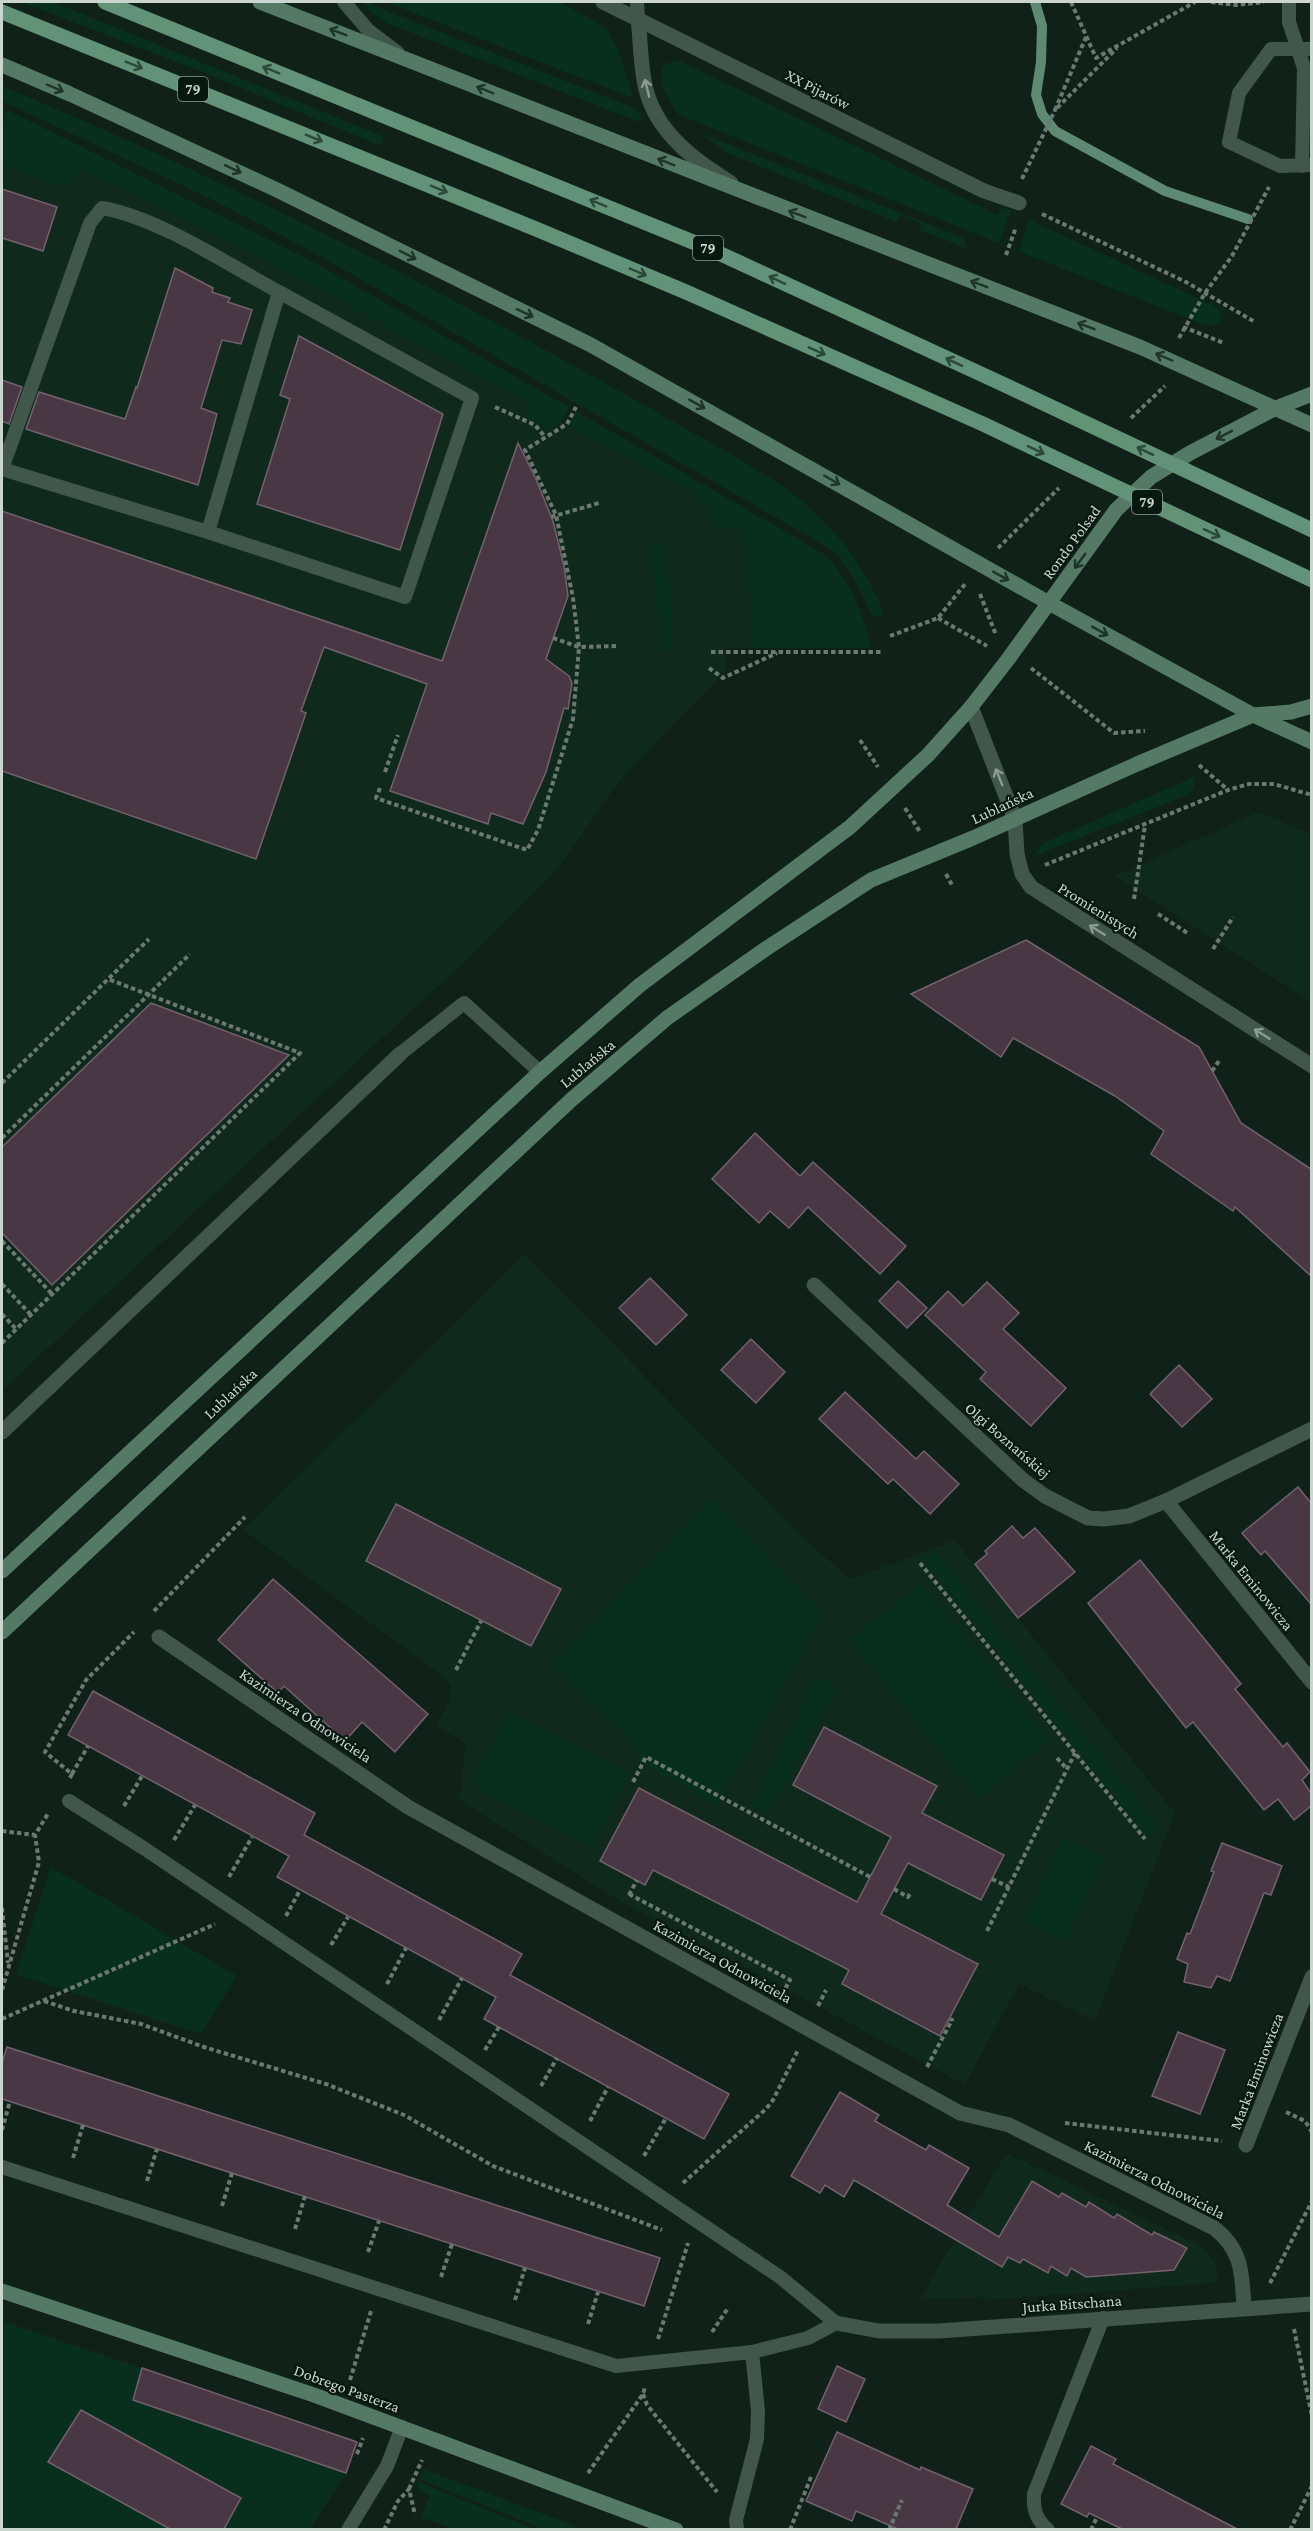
<svg xmlns="http://www.w3.org/2000/svg" width="1313" height="2531" font-family="'Crimson Pro',serif">
<style>
.built{fill:#0f291c}
.green{fill:#082f1e}
.lines{fill:none;stroke-linecap:round;stroke-linejoin:round}
.stream{stroke:#5e8973;stroke-width:10}
.building{fill:#493844;stroke:#74616e;stroke-width:1.5}
.path{stroke:#6b7972;stroke-width:4;stroke-dasharray:4.5 3;stroke-linecap:butt}
.lane{stroke:#41574b;stroke-width:14}
.street{stroke:#41574b;stroke-width:15}
.secondary{stroke:#547964;stroke-width:15}
.primary{stroke:#629278;stroke-width:15}
.primary-bridge{stroke:#629278;stroke-width:15}
.oneway{stroke:#1d3529}
.oneway2{stroke:#2b4939}
.oneway3{stroke:#8c9c94}
.labels{text-anchor:middle;stroke-width:4.5;stroke-linejoin:round;paint-order:stroke}
.shield{fill:#06180f;stroke:#8f9c95;stroke-width:1.5}
.shield-label{font-size:15px;font-weight:bold;fill:#cad5cf}
.street-label{font-size:16px;fill:#cad5cf;stroke:#06180f}
</style>
<rect width="100%" height="100%" fill="#0f2118"/>
<g class="built">
<path d="M2,165L66,187L82,169L201,226L690,491L707,506L740,526L747,566L751,607V648H726L725,673L621,779L561,864L536,891L471,956L2,1391Z"/>
<path d="M1258,812L1311,834V1002L1115,876Z"/>
<path d="M525,1254L806,1541L851,1579L955,1540L1175,1813L1095,2021L1019,1984L965,2085L613,1897L459,1800L466,1743L436,1727L450,1697L451,1687L444,1677L243,1530Z"/>
<path d="M1008,2154L1202,2246L1215,2263L1218,2278L1215,2283L1055,2295L985,2300V2297L921,2299L931,2279L1003,2158L1005,2159Z"/>
</g>
<g class="green">
<path d="M21,2H53L385,137L381,146L197,70Z"/>
<path d="M362,2H369L389,12L637,109L643,121L639,122L389,24L375,15Z"/>
<path d="M386,2H559L607,28L619,51L633,98Z"/>
<path d="M678,60L998,215L1001,207L1011,211L999,243L679,115C669,101 654,80 665,64Z"/>
<path d="M2,86C195,166 383,260 567,362C613,387 658,413 704,439C734,456 765,473 793,494C833,525 866,566 884,614L877,617L872,615C860,590 848,560 824,545L313,252L211,199L2,101Z"/>
<path d="M7,110L308,259L569,407L561,422L548,429L526,416L530,404L201,226L82,170L66,187L2,165V126Z"/>
<path d="M700,133L963,238L966,248L919,230L921,224L900,215L896,222L727,153Z"/>
<path d="M1030,220L1217,307L1220,311L1221,321L1214,326L1199,323L1018,251Z"/>
<path d="M576,411L824,554C850,580 863,613 871,648H751C751,606 748,567 740,526L714,531L707,506L690,491L569,426Z"/>
<path d="M663,542L669,582L674,649L659,650V617L649,545Z"/>
<path d="M1194,777V787L1190,794L1034,856L1043,843Z"/>
<path d="M711,1499L824,1613L718,1805L637,1761L640,1755L630,1740L552,1664Z"/>
<path d="M935,1551L1159,1826L1147,1836L923,1560Z"/>
<path d="M921,1583L1050,1740L978,1799L849,1640Z"/>
<path d="M815,1676L837,1687L768,1814L751,1804L799,1715L796,1712Z"/>
<path d="M508,1712L629,1774L592,1847L471,1784Z"/>
<path d="M1063,1839L1105,1858L1065,1942L1023,1922Z"/>
<path d="M51,1867L237,1976L200,2034L16,1974Z"/>
<path d="M2,2321L142,2368L133,2400L346,2473L310,2529H224L241,2498L81,2410L48,2463L170,2529H2Z"/>
<path d="M423,2469L584,2529H543L419,2479Z"/>
<path d="M418,2482L535,2529H453L421,2517L430,2495L418,2491Z"/>
</g>
<g class="lines">
<path class="stream" d="M1035,2L1042,26L1041,62L1036,95L1042,114L1055,131L1165,191L1248,219"/>
</g>
<g class="building">
<path d="M2,189L57,207L43,251L2,238Z"/>
<path d="M175,268L213,288L212,292L230,298L228,302L252,310L241,344L222,340L201,408L217,414L198,485L26,429L39,392L125,419L136,387L137,388Z"/>
<path d="M299,336L443,414L400,550L257,504L290,399L280,395Z"/>
<path d="M2,380L22,387L9,424L2,421Z"/>
<path d="M518,443L536,479L553,521L564,566L568,596L546,659L569,676L572,683L568,709L564,708L546,772L523,824L491,813L488,824L390,791L427,684L324,647L301,711L306,713L256,859L2,771V511L442,661Z"/>
<path d="M1026,940L1199,1047L1241,1123L1311,1169V1276L1235,1207L1233,1211L1151,1154L1164,1131L1115,1096L1013,1038L1001,1057L911,994Z"/>
<path d="M151,1003L289,1055L52,1285L2,1233V1147Z"/>
<path d="M755,1133L800,1176L813,1162L906,1246L880,1274L808,1207L789,1228L770,1211L759,1223L712,1179Z"/>
<path d="M650,1278L687,1315L656,1345L619,1308Z"/>
<path d="M898,1281L927,1308L907,1328L879,1301Z"/>
<path d="M987,1282L1019,1313L1003,1329L1066,1388L1031,1426L980,1379L986,1372L925,1315L948,1291L963,1306Z"/>
<path d="M751,1339L785,1372L756,1403L721,1370Z"/>
<path d="M1179,1365L1212,1399L1182,1427L1150,1394Z"/>
<path d="M845,1392L916,1459L924,1451L959,1484L930,1514L893,1479L888,1484L819,1419Z"/>
<path d="M1298,1487L1311,1503V1604L1265,1551L1261,1555L1242,1533Z"/>
<path d="M396,1504L561,1589L531,1646L366,1561Z"/>
<path d="M1012,1526L1023,1538L1035,1528L1075,1572L1018,1618L975,1564L987,1554L985,1551Z"/>
<path d="M1140,1560L1241,1684L1235,1689L1283,1747L1287,1743L1310,1772L1302,1780L1311,1793V1806L1294,1820L1278,1799L1264,1810L1193,1722L1186,1728L1088,1603Z"/>
<path d="M273,1579L428,1714L395,1752L362,1722L345,1741L284,1686L278,1693L218,1640Z"/>
<path d="M93,1691L315,1813L304,1835L522,1954L510,1975L729,2094L704,2139L484,2019L496,1997L277,1877L289,1856L68,1735Z"/>
<path d="M824,1727L937,1786L922,1813L1004,1855L981,1900L908,1863L881,1914L978,1964L940,2036L842,1984L849,1970L653,1870L645,1885L600,1861L639,1788L857,1902L891,1837L793,1785Z"/>
<path d="M1222,1843L1282,1866L1271,1895L1264,1893L1230,1981L1217,1976L1211,1988L1184,1982L1188,1964L1177,1959L1187,1933L1190,1934L1214,1872L1211,1871Z"/>
<path d="M1178,2032L1225,2050L1200,2114L1152,2096Z"/>
<path d="M7,2047L660,2258L644,2306L2,2099V2063Z"/>
<path d="M840,2092L879,2115L875,2121L926,2150L929,2145L969,2168L947,2205L999,2237L1032,2181L1059,2197L1062,2193L1086,2207L1089,2202L1114,2218L1117,2214L1152,2235L1154,2232L1187,2248L1174,2270L1086,2277L1071,2268L1067,2276L1051,2266L1048,2273L1023,2259L1020,2263L1008,2257L1002,2267L854,2180L844,2197L825,2185L820,2193L791,2176Z"/>
<path d="M837,2366L865,2379L846,2422L818,2409Z"/>
<path d="M142,2368L357,2442L346,2473L133,2400Z"/>
<path d="M81,2410L241,2498L224,2529H170L48,2462Z"/>
<path d="M837,2432L920,2470L921,2467L973,2489L956,2529H898L856,2511L852,2521L806,2501Z"/>
<path d="M1091,2446L1116,2459L1113,2464L1237,2529H1122L1089,2513L1087,2517L1061,2504Z"/>
</g>
<g class="lines">
<g class="path">
<path d="M1071,2L1096,58L1195,2"/>
<path d="M1211,2L1236,5L1264,2"/>
<path d="M1086,37L1055,110L1117,48"/>
<path d="M1022,179L1055,110"/>
<path d="M1042,214L1186,282L1255,322"/>
<path d="M1006,255L1016,227"/>
<path d="M1183,327L1224,343"/>
<path d="M1179,338L1205,293L1232,256L1269,187"/>
<path d="M495,407L535,425L545,437"/>
<path d="M1131,418L1165,386"/>
<path d="M551,517L599,503"/>
<path d="M998,548L1059,488"/>
<path d="M980,594L996,635"/>
<path d="M938,618L987,646"/>
<path d="M890,636L938,618L965,584"/>
<path d="M553,638L579,647L619,646"/>
<path d="M711,652H882"/>
<path d="M709,668L723,678L777,653"/>
<path d="M1031,668L1114,733L1145,731"/>
<path d="M860,740L878,767"/>
<path d="M1199,765L1228,790"/>
<path d="M385,772L398,735"/>
<path d="M380,788L376,798L527,850L538,830L573,719L579,647L573,598L556,515L525,450L567,424L576,407"/>
<path d="M905,808L920,832"/>
<path d="M1045,865L1228,790L1249,784H1274L1312,795"/>
<path d="M946,874L953,887"/>
<path d="M1134,899L1145,825"/>
<path d="M1158,914L1189,934"/>
<path d="M1213,949L1233,917"/>
<path d="M1212,1071L1219,1061"/>
<path d="M2,1083L149,939"/>
<path d="M2,1138L190,954"/>
<path d="M2,1241L52,1294"/>
<path d="M2,1284L31,1315"/>
<path d="M2,1314L16,1329"/>
<path d="M2,1343L300,1053L108,979"/>
<path d="M920,1563L1145,1839"/>
<path d="M154,1611L245,1517"/>
<path d="M456,1670L481,1621"/>
<path d="M1057,1758L1067,1769"/>
<path d="M72,1774L88,1746"/>
<path d="M70,1778L72,1774L45,1752L86,1680L134,1632"/>
<path d="M633,1782L646,1757L870,1877"/>
<path d="M124,1806L142,1776"/>
<path d="M2,1831L35,1835"/>
<path d="M174,1840L195,1805"/>
<path d="M229,1877L252,1837"/>
<path d="M992,1879L1009,1887"/>
<path d="M894,1889L908,1897L911,1892"/>
<path d="M629,1894L790,1980L785,1989"/>
<path d="M629,1895L637,1880"/>
<path d="M2,1908L8,1963"/>
<path d="M286,1916L300,1890"/>
<path d="M987,1931L1075,1753"/>
<path d="M331,1945L348,1917"/>
<path d="M387,1984L406,1948"/>
<path d="M2,1990L39,1862L35,1835L49,1812"/>
<path d="M44,2001L74,2011L141,2024L204,2047L326,2084L404,2115L493,2166L662,2230"/>
<path d="M818,2006L826,1990"/>
<path d="M2,2019L215,1924"/>
<path d="M439,2020L462,1978"/>
<path d="M485,2050L499,2027"/>
<path d="M927,2067L952,2020L950,2019"/>
<path d="M541,2086L557,2058"/>
<path d="M1286,2112L1305,2121L1312,2132"/>
<path d="M590,2121L608,2087"/>
<path d="M1065,2123L1222,2141"/>
<path d="M2,2130L10,2101"/>
<path d="M644,2156L666,2118"/>
<path d="M73,2158L83,2125"/>
<path d="M147,2181L157,2149"/>
<path d="M683,2183L766,2109L773,2100L798,2050"/>
<path d="M222,2206L232,2173"/>
<path d="M295,2229L305,2196"/>
<path d="M368,2252L379,2221"/>
<path d="M441,2277L452,2244"/>
<path d="M1270,2283L1312,2201"/>
<path d="M515,2300L525,2268"/>
<path d="M588,2324L598,2292"/>
<path d="M1294,2329L1312,2416"/>
<path d="M712,2332L728,2308"/>
<path d="M658,2339L688,2243"/>
<path d="M350,2380L371,2311"/>
<path d="M643,2394L647,2405L717,2492"/>
<path d="M357,2454L363,2438"/>
<path d="M588,2473L643,2394L645,2387"/>
<path d="M409,2489L422,2460"/>
<path d="M384,2530L398,2501L409,2489L415,2515"/>
<path d="M790,2530L811,2477"/>
<path d="M889,2530L902,2500"/>
<path d="M1091,2530L1097,2517"/>
<path d="M1290,2530L1312,2486"/>
</g>
<g class="lane">
<path d="M344,2L368,30L397,52"/>
<path d="M637,2L638,19"/>
<path d="M1289,2V22L1304,68L1302,166"/>
<path d="M1312,49H1271L1239,93L1229,142L1280,166L1312,165"/>
<path d="M208,532L279,292L472,398L405,597L208,532L2,469L90,223L102,208C159,218 227,264 279,292"/>
<path d="M400,1054L464,1003L540,1072"/>
<path d="M2,2167L616,2366L752,2352L808,2338L836,2323L780,2277L145,1849L69,1801"/>
<path d="M737,2529L736,2520L757,2439L758,2411L752,2352"/>
<path d="M348,2530L387,2466L402,2427"/>
<path d="M1048,2530C1036,2519 1033,2510 1034,2494L1103,2318"/>
</g>
<g class="street">
<path d="M603,2L984,191L1019,203"/>
<path d="M638,19C641,43 640,70 647,93C659,135 696,161 731,183"/>
<path d="M971,707L1015,819L1017,854L1022,874L1031,887L1312,1066"/>
<path d="M814,1285L1023,1480L1045,1496L1088,1518L1104,1519L1129,1516L1166,1501L1312,1429"/>
<path d="M2,1432L400,1054"/>
<path d="M1166,1501L1312,1682"/>
<path d="M159,1637L408,1807L960,2113L1009,2125L1214,2228C1243,2250 1242,2275 1244,2308"/>
<path d="M1246,2145L1312,1977"/>
<path d="M836,2323L879,2331H939L1312,2304"/>
</g>
<g class="secondary">
<path d="M260,2L1140,347L1312,425"/>
<path d="M2,65L70,94L277,190L589,344L1049,603L1253,715L1312,742"/>
<path d="M2,1571L540,1072L640,985L850,827L928,755L971,707L1009,658L1116,510L1151,477L1190,453L1276,408L1312,394"/>
<path d="M2,1632L571,1100L667,1018L767,948L871,880L973,838L1137,764L1253,715L1291,712L1312,706"/>
<path d="M2,2291L314,2395L676,2530"/>
</g>
<g class="primary">
<path d="M105,2L710,249L1007,386"/>
<path d="M2,12L536,229L686,292L983,424"/>
</g>
<g class="primary-bridge">
<path d="M1007,386L1312,530"/>
<path d="M983,424L1312,580"/>
</g>
</g>
<defs><path id="oneway-shaft" d="M-6 0H5M1.5-3L5.5 0L1.5 3" fill="none" stroke-width="1.6" stroke-linecap="round" stroke-linejoin="round" transform="scale(1.5)"/></defs>
<g class="oneway">
<use href="#oneway-shaft" transform="translate(338 32) rotate(-159)"/>
<use href="#oneway-shaft" transform="translate(55 88) rotate(23)"/>
<use href="#oneway-shaft" transform="translate(485 90) rotate(-158)"/>
<use href="#oneway-shaft" transform="translate(666 162) rotate(-158)"/>
<use href="#oneway-shaft" transform="translate(233 169) rotate(25)"/>
<use href="#oneway-shaft" transform="translate(797 214) rotate(-159)"/>
<use href="#oneway-shaft" transform="translate(408 255) rotate(27)"/>
<use href="#oneway-shaft" transform="translate(979 284) rotate(-159)"/>
<use href="#oneway-shaft" transform="translate(525 313) rotate(25)"/>
<use href="#oneway-shaft" transform="translate(1086 326) rotate(-159)"/>
<use href="#oneway-shaft" transform="translate(1164 357) rotate(-157)"/>
<use href="#oneway-shaft" transform="translate(697 404) rotate(29)"/>
<use href="#oneway-shaft" transform="translate(1224 435) rotate(153)"/>
<use href="#oneway-shaft" transform="translate(832 480) rotate(30)"/>
<use href="#oneway-shaft" transform="translate(1080 561) rotate(126)"/>
<use href="#oneway-shaft" transform="translate(1001 576) rotate(29)"/>
<use href="#oneway-shaft" transform="translate(1100 631) rotate(29)"/>
</g>
<g class="oneway2">
<use href="#oneway-shaft" transform="translate(134 65) rotate(22)"/>
<use href="#oneway-shaft" transform="translate(271 70) rotate(-158)"/>
<use href="#oneway-shaft" transform="translate(314 138) rotate(22)"/>
<use href="#oneway-shaft" transform="translate(439 189) rotate(22)"/>
<use href="#oneway-shaft" transform="translate(598 203) rotate(-158)"/>
<use href="#oneway-shaft" transform="translate(638 272) rotate(23)"/>
<use href="#oneway-shaft" transform="translate(777 280) rotate(-155)"/>
<use href="#oneway-shaft" transform="translate(817 351) rotate(24)"/>
<use href="#oneway-shaft" transform="translate(954 362) rotate(-155)"/>
<use href="#oneway-shaft" transform="translate(1036 450) rotate(25)"/>
<use href="#oneway-shaft" transform="translate(1145 451) rotate(-155)"/>
<use href="#oneway-shaft" transform="translate(1212 533) rotate(25)"/>
</g>
<g class="oneway3">
<use href="#oneway-shaft" transform="translate(647 88) rotate(-104)"/>
<use href="#oneway-shaft" transform="translate(999 777) rotate(-112)"/>
<use href="#oneway-shaft" transform="translate(1097 930) rotate(-148)"/>
<use href="#oneway-shaft" transform="translate(1262 1034) rotate(-148)"/>
</g>
<g class="labels">
<g class="shield">
<rect x="178" y="77" width="30" height="24" rx="4.5"/>
<rect x="693" y="236" width="30" height="24" rx="4.5"/>
<rect x="1132" y="490" width="30" height="24" rx="4.5"/>
</g>
<g class="shield-label">
<text x="193" y="94">79</text>
<text x="708" y="253">79</text>
<text x="1147" y="507">79</text>
</g>
<g class="street-label">
<text transform="translate(818 89) rotate(27)" y="6">XX Pijarów</text>
<text transform="translate(1071 542) rotate(-54)" y="6">Rondo Polsad</text>
<text transform="translate(1002 805) rotate(-25)" y="6">Lublańska</text>
<text transform="translate(1099 910) rotate(32)" y="6">Promienistych</text>
<text transform="translate(587 1063) rotate(-40)" y="6">Lublańska</text>
<text transform="translate(230 1393) rotate(-43)" y="6">Lublańska</text>
<text transform="translate(1008 1440) rotate(41)" y="6">Olgi Boznańskiej</text>
<text transform="translate(1252 1580) rotate(51)" y="6">Marka Eminowicza</text>
<text transform="translate(306 1715) rotate(34)" y="6">Kazimierza Odnowiciela</text>
<text transform="translate(723 1961) rotate(29)" y="6">Kazimierza Odnowiciela</text>
<text transform="translate(1256 2071) rotate(-69)" y="6">Marka Eminowicza</text>
<text transform="translate(1155 2179) rotate(27)" y="6">Kazimierza Odnowiciela</text>
<text transform="translate(1072 2303) rotate(-4)" y="6">Jurka Bitschana</text>
<text transform="translate(347 2388) rotate(20)" y="6">Dobrego Pasterza</text>
</g>
</g>
<rect width="1313" height="2531" fill="none" stroke="#cad5cf" stroke-width="6"/>
</svg>
